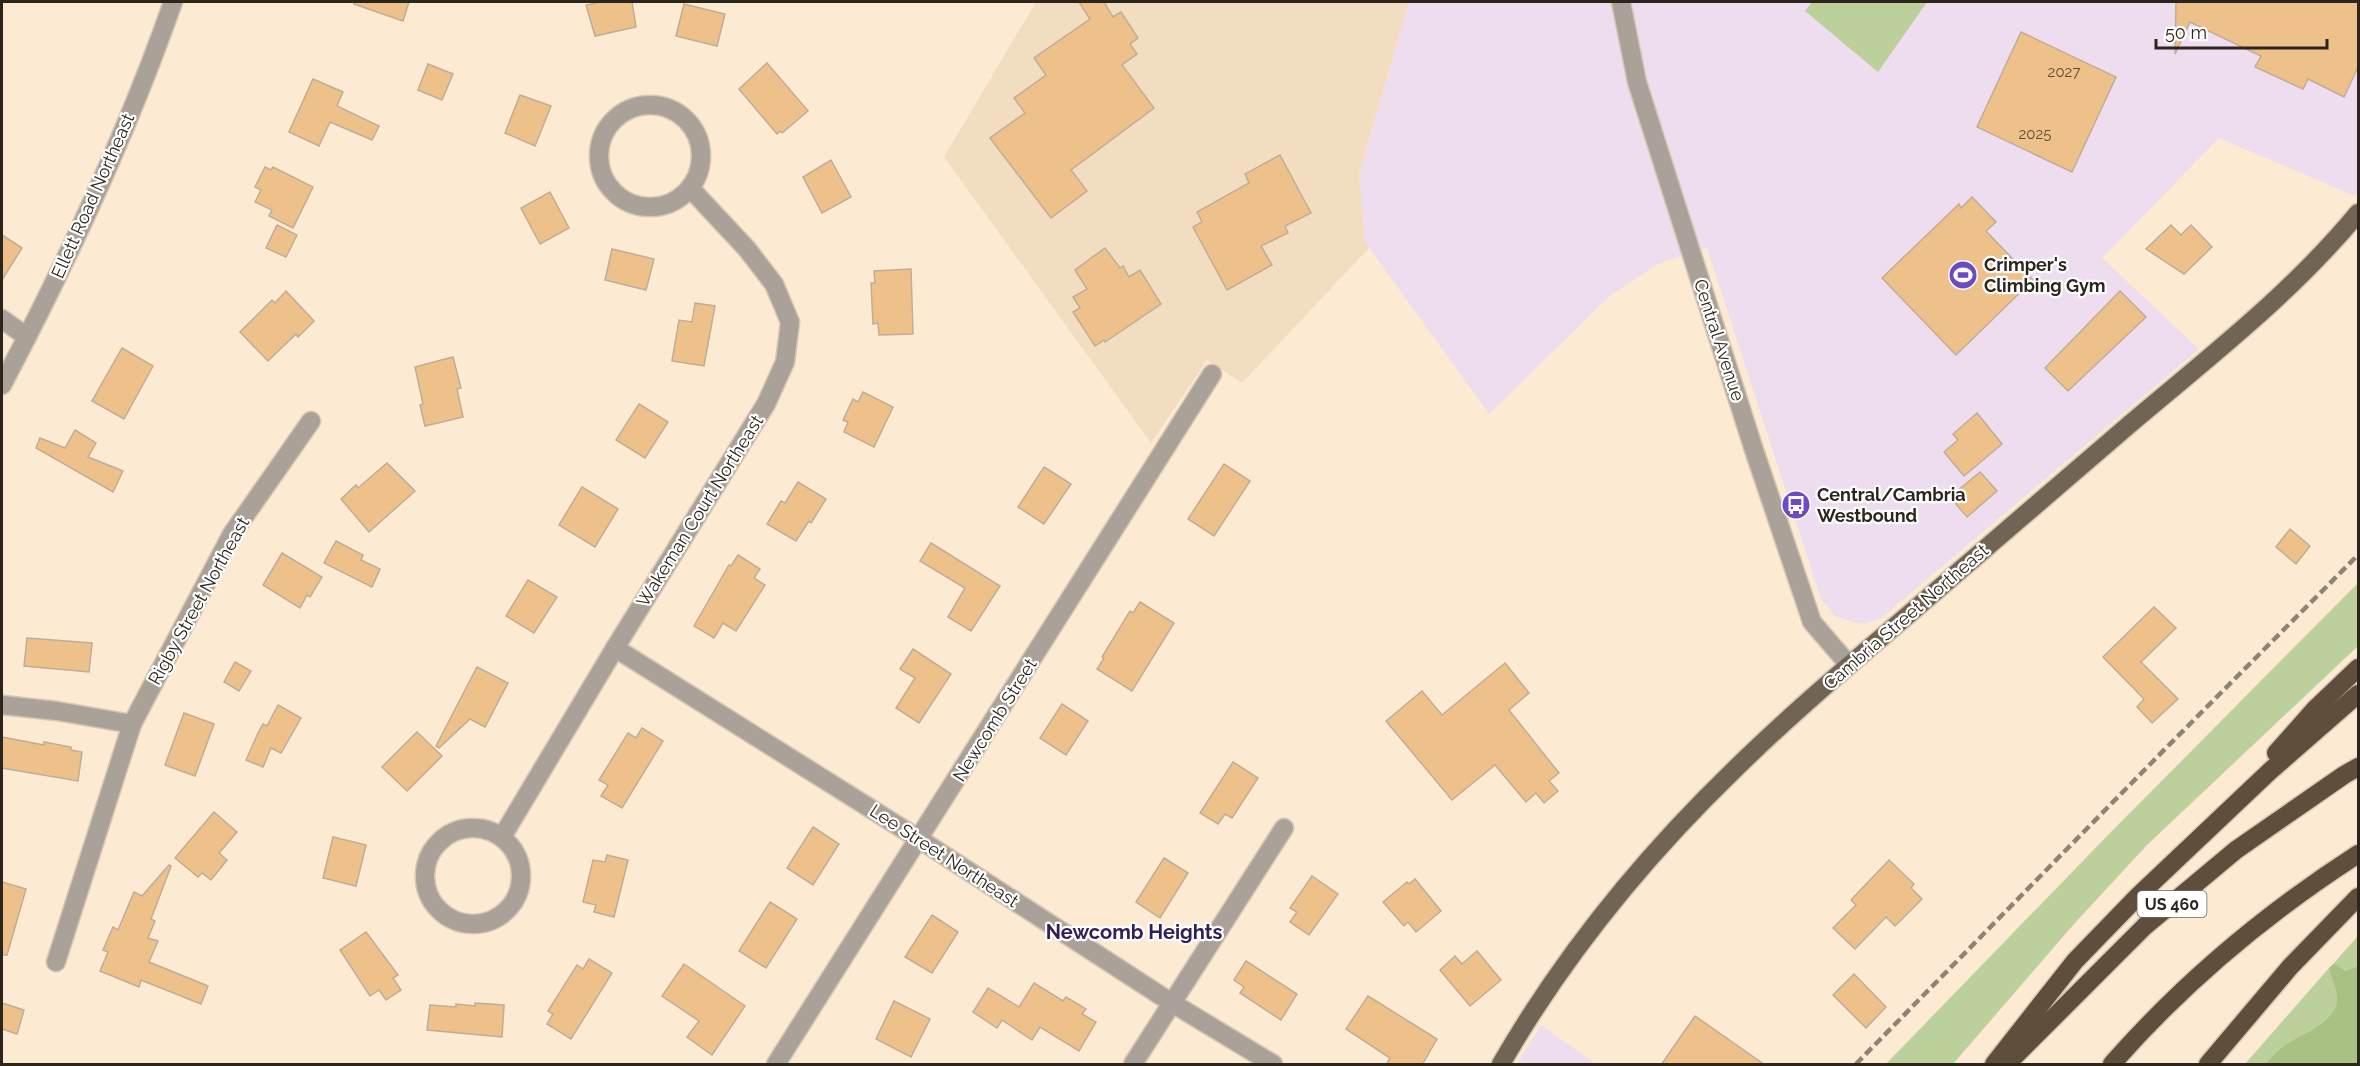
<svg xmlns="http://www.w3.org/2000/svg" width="2360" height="1066" font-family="Raleway,sans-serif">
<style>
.commercial{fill:#ede}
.built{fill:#f3ddc1}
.green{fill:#bbd09a}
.forest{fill:#a9c183}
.building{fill:#efc18a;stroke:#bfad98;stroke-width:1.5}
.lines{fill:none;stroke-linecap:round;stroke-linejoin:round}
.minor-casing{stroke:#d6c7b2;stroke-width:21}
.major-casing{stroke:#d6c7b2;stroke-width:21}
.highway-casing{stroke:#d6c7b2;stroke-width:21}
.minor{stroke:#aaa299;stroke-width:18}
.major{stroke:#726454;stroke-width:18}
.highway{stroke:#5e4e3b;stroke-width:18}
.rail{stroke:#8f8374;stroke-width:4.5;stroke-dasharray:9 4.5;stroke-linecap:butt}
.labels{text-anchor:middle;stroke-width:4.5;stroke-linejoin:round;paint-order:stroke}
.number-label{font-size:15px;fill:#5c4c38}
.shield{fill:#fff;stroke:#6b6660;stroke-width:1.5}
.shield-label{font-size:16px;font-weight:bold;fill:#2b251c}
.street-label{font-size:18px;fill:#2b251c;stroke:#fff}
.poi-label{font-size:18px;font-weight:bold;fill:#2b251c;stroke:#fff;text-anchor:start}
.neighbourhood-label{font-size:20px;font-weight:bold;fill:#30205a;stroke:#fff}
</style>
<rect width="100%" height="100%" fill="#fcead3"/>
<g class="commercial">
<path d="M1409,2H2358V191L2355,196L2219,138L2102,258L2199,349L1881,618L1865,624L1855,623L1835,616L1821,599L1707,248L1660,263L1611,295L1489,414L1365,242L1359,175Z"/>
<path d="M1541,1025L1596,1064H1517Z"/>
</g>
<path class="built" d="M1036,2H1409L1359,174L1365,242L1369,248L1242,383L1207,360L1151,443L944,157Z"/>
<g class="green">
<path d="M1812,2H1927L1878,72L1805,11Z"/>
<path d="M2358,583V646L2147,845L2074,924L1953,1064H1886L2109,834Z"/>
<path d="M2358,936V966L2345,971L2338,965L2333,964Z"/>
<path d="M2329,968C2331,979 2337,989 2337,1000C2335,1023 2301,1034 2285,1045C2277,1050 2271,1058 2265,1064H2245Z"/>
</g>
<path class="forest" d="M2333,964L2338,965L2345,971L2358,966V1064H2265C2271,1058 2277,1050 2285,1045C2301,1034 2335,1023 2337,1000C2337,989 2331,979 2329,968Z"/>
<g class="building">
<path d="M355,2H409L403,21L354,4Z"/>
<path d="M601,2H632L636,27L595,36L586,5Z"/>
<path d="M1079,2H1104L1113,17L1121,12L1138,38L1130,44L1137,54L1122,65L1154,108L1071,170L1087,191L1051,218L990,138L1025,113L1014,98L1046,75L1034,58L1090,19Z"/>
<path d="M2176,2H2358V67L2344,97L2308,79L2303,89L2255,67L2261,56L2190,22L2175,54Z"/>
<path d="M684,4L725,14L717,46L676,36Z"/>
<path d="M2021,32L2116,77L2072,172L1977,127Z"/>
<path d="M767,63L808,111L782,133L780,131L777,134L739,89Z"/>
<path d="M428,64L453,74L442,100L418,90Z"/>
<path d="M313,79L343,92L337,106L379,126L372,140L330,122L319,146L289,132Z"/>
<path d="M520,95L551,106L535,146L505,133Z"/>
<path d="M1280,155L1311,213L1285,226L1288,233L1261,246L1272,265L1227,290L1193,227L1202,222L1197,212L1249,183L1245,174Z"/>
<path d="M831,160L851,197L822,213L803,177Z"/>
<path d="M265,167L271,170L273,167L313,187L293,228L269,216L272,210L255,202L261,190L255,187Z"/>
<path d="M550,192L569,228L540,244L521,208Z"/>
<path d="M1972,197L1996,222L1986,231L2033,280L1956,355L1882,278L1959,204L1961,208Z"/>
<path d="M277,225L297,235L286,257L266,248Z"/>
<path d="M2171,225L2181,235L2191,225L2212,247L2184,274L2146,249Z"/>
<path d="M2,235L22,248L2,280Z"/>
<path d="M1105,248L1120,268L1123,266L1129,277L1140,270L1161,304L1105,342L1104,340L1095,346L1073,312L1080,308L1073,297L1087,289L1075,270Z"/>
<path d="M612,249L654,259L646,290L605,280Z"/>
<path d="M911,269L913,334L879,335L878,323L873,324L871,283H875L874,271Z"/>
<path d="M286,291L314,321L298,337L296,334L268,361L240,332L272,300L275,303Z"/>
<path d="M2120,291L2146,317L2068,391L2045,368Z"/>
<path d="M695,303L715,306L704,366L672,361L679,320L692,322Z"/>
<path d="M122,348L153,366L124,419L92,401Z"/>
<path d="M453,357L461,388L457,389L463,417L425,426L420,405L423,404L415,367Z"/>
<path d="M863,392L893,407L874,447L844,432L848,422L843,420L853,399L858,402Z"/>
<path d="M639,404L668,422L645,458L616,440Z"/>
<path d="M1977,413L2002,444L1964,476L1944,452L1958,440L1953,434Z"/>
<path d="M75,430L96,443L88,457L123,471L113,492L36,448L40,438L65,448Z"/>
<path d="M387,463L415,491L369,532L341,499L356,485L358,488Z"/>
<path d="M1224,464L1250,481L1214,536L1188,519Z"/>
<path d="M1044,467L1071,484L1044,524L1018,507Z"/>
<path d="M1980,472L1997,491L1967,517L1950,497Z"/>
<path d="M798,482L826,499L811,523L809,521L796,541L767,524L781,501L785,503Z"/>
<path d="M582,487L618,509L595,547L559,525Z"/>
<path d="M2290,529L2310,546L2296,564L2276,547Z"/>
<path d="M336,541L363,555L361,560L380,569L372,587L324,563Z"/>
<path d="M931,543L1000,586L971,631L948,617L965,588L920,561Z"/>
<path d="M282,553L322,577L310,597L307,595L300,608L263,585Z"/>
<path d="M738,555L760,569L754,578L765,585L736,631L723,623L714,638L694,626L729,565L731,566Z"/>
<path d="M528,580L557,597L534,633L506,616Z"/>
<path d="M1140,602L1174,623L1132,691L1097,669L1104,658L1102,657L1130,611L1133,613Z"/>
<path d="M2154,607L2176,628L2141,662L2178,699L2152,723L2137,707L2144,699L2103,657Z"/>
<path d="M27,638L92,643L89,672L24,666Z"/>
<path d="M913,649L951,674L919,723L896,708L915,678L900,669Z"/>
<path d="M235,662L251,671L239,691L224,682Z"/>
<path d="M1505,663L1529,693L1509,710L1559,773L1549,781L1558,791L1544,803L1536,793L1526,802L1495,765L1452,800L1386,721L1422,691L1442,715Z"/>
<path d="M477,667L508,683L485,727L470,719L439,748L436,746Z"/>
<path d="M1062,704L1088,721L1066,755L1040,738Z"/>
<path d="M278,705L301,718L281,753L271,748L263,767L246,760L258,733L263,724L267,726Z"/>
<path d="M184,713L214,724L195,776L165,765Z"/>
<path d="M642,728L663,741L622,808L601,796L608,785L599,780L628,733L636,738Z"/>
<path d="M417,732L442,756L407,791L382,767Z"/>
<path d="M2,737L44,745V742L71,747V750L82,752L78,781L2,768Z"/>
<path d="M1233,762L1258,778L1232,818L1225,814L1218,824L1200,813Z"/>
<path d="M214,812L237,832L219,853L227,860L211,880L202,873L198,877L175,858Z"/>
<path d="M813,827L839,844L813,885L787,868Z"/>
<path d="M333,837L366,845L356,886L323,878Z"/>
<path d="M607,855L628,860L614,917L594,912L596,905L583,902L593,860L605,862Z"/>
<path d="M1164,858L1188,873L1160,918L1136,902Z"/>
<path d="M1889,860L1914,884L1911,888L1922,899L1895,926L1886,917L1855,949L1833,928L1856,905L1851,900Z"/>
<path d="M169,865L171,866L151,919L155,921L148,938L158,941L149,962L208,986L201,1004L141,980L139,987L100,971L108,952L103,950L113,927L118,930L134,892L142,896Z"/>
<path d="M1312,876L1338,894L1309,935L1290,922L1297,912L1290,908Z"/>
<path d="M1415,879L1441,911L1416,932L1408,922L1404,926L1383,902L1407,882L1409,884Z"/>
<path d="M2,882L26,889L7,955H2Z"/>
<path d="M770,902L797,919L766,968L739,951Z"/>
<path d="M932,915L958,932L932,973L905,957Z"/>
<path d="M366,932L398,975L393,978L401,990L386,1000L379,990L370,996L340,950Z"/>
<path d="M1477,951L1501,980L1470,1006L1440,970L1455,956L1462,964Z"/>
<path d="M589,959L612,973L571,1039L547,1024L553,1014L548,1011L577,965L583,969Z"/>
<path d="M1246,961L1297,994L1281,1020L1240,993L1244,987L1234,980Z"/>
<path d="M684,964L745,1006L712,1055L687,1037L699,1021L662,996Z"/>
<path d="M1854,974L1886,1007L1866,1028L1833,995Z"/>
<path d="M1034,983L1063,1001L1066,997L1086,1009L1082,1014L1096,1022L1079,1051L1040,1027L1032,1040L1002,1020L997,1028L973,1012L988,988L1019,1007Z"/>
<path d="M1368,996L1437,1039L1422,1065H1386L1390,1058L1346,1029Z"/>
<path d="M894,1001L930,1019L911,1057L876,1039Z"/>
<path d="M2,1003L24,1010L17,1034L2,1029Z"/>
<path d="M475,1003L504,1005L502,1037L427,1030L430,1005L456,1007V1004L475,1006Z"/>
<path d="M1695,1016L1765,1065H1661Z"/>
</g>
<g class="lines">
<g class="minor-casing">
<g id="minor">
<path d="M1621,2L1637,82L1753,447L1812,622L1849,665"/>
<circle cx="650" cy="156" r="51"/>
<path d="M2,319L27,337"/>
<path d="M2,385C67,262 127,133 173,2"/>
<path d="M615,648L919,839L1172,1003L1273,1064"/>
<path d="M2,705L57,711L132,724"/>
<circle cx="473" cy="876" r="48"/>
<path d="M502,837L615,648L766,404L785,362L790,322L774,284L747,249L690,188"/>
<path d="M56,962L132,724L232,534L311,421"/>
<path d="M776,1064L1212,374"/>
<path d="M1133,1064L1284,828"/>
</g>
</g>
<g class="major-casing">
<path id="major" d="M1501,1064C1564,955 1645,856 1735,769C1790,715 1849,665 1908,615C1982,551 2056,488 2130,424C2209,357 2292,293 2358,213"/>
</g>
<g class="highway-casing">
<g id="highway">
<path d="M2276,753L2315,709L2358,668"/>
<path d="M2008,1063L2145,926L2236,850L2344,775L2358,767"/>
<path d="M1994,1064L2075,961L2138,896L2270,771L2358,694"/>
<path d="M2112,1064C2183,983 2268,912 2358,854"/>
<path d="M2208,1064L2290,967L2358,897"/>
</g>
</g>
<use href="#minor" class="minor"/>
<use href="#major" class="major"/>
<use href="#highway" class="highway"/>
<path class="rail" d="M1856,1064L2165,749L2358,555"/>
</g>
<defs>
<g id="stadium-disc" transform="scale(1.5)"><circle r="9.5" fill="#6c4ac3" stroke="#fff"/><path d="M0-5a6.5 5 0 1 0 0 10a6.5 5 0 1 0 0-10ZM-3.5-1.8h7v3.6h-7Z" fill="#fff"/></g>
<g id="bus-disc" transform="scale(1.5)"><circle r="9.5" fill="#6c4ac3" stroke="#fff"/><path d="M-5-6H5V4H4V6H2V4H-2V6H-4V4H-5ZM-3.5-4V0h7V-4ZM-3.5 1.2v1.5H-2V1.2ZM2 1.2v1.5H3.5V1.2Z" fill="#fff"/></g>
</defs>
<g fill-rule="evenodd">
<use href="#stadium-disc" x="1963" y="275"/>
<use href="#bus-disc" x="1796" y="505"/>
</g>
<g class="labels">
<g class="number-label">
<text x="2064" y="77">2027</text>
<text x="2035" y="139">2025</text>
</g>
<rect class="shield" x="2137.5" y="891" width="69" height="26" rx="4.5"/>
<g class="shield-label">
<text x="2172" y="910">US 460</text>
</g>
<g class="street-label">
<text transform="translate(93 196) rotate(-66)" y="6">Ellett Road Northeast</text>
<text transform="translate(1719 340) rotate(72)" y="6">Central Avenue</text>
<text transform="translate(700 511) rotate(-58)" y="6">Wakeman Court Northeast</text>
<text transform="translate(199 601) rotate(-61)" y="6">Rigby Street Northeast</text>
<text transform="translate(1906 617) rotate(-41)" y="6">Cambria Street Northeast</text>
<text transform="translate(995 720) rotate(-58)" y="6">Newcomb Street</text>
<text transform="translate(944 856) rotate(33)" y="6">Lee Street Northeast</text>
</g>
<g class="poi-label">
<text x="1984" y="271">Crimper's<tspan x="1984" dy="21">Climbing Gym</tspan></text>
<text x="1817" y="501">Central/Cambria<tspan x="1817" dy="21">Westbound</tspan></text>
</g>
<g class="neighbourhood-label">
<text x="1134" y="939">Newcomb Heights</text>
</g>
</g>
<rect width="2360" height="1066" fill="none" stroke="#2b251c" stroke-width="6"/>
<path d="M2156 39v9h171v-9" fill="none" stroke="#2b251c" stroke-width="3"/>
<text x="2165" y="39" font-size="18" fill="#2b251c" stroke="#ffffff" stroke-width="4.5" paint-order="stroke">50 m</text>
</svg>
